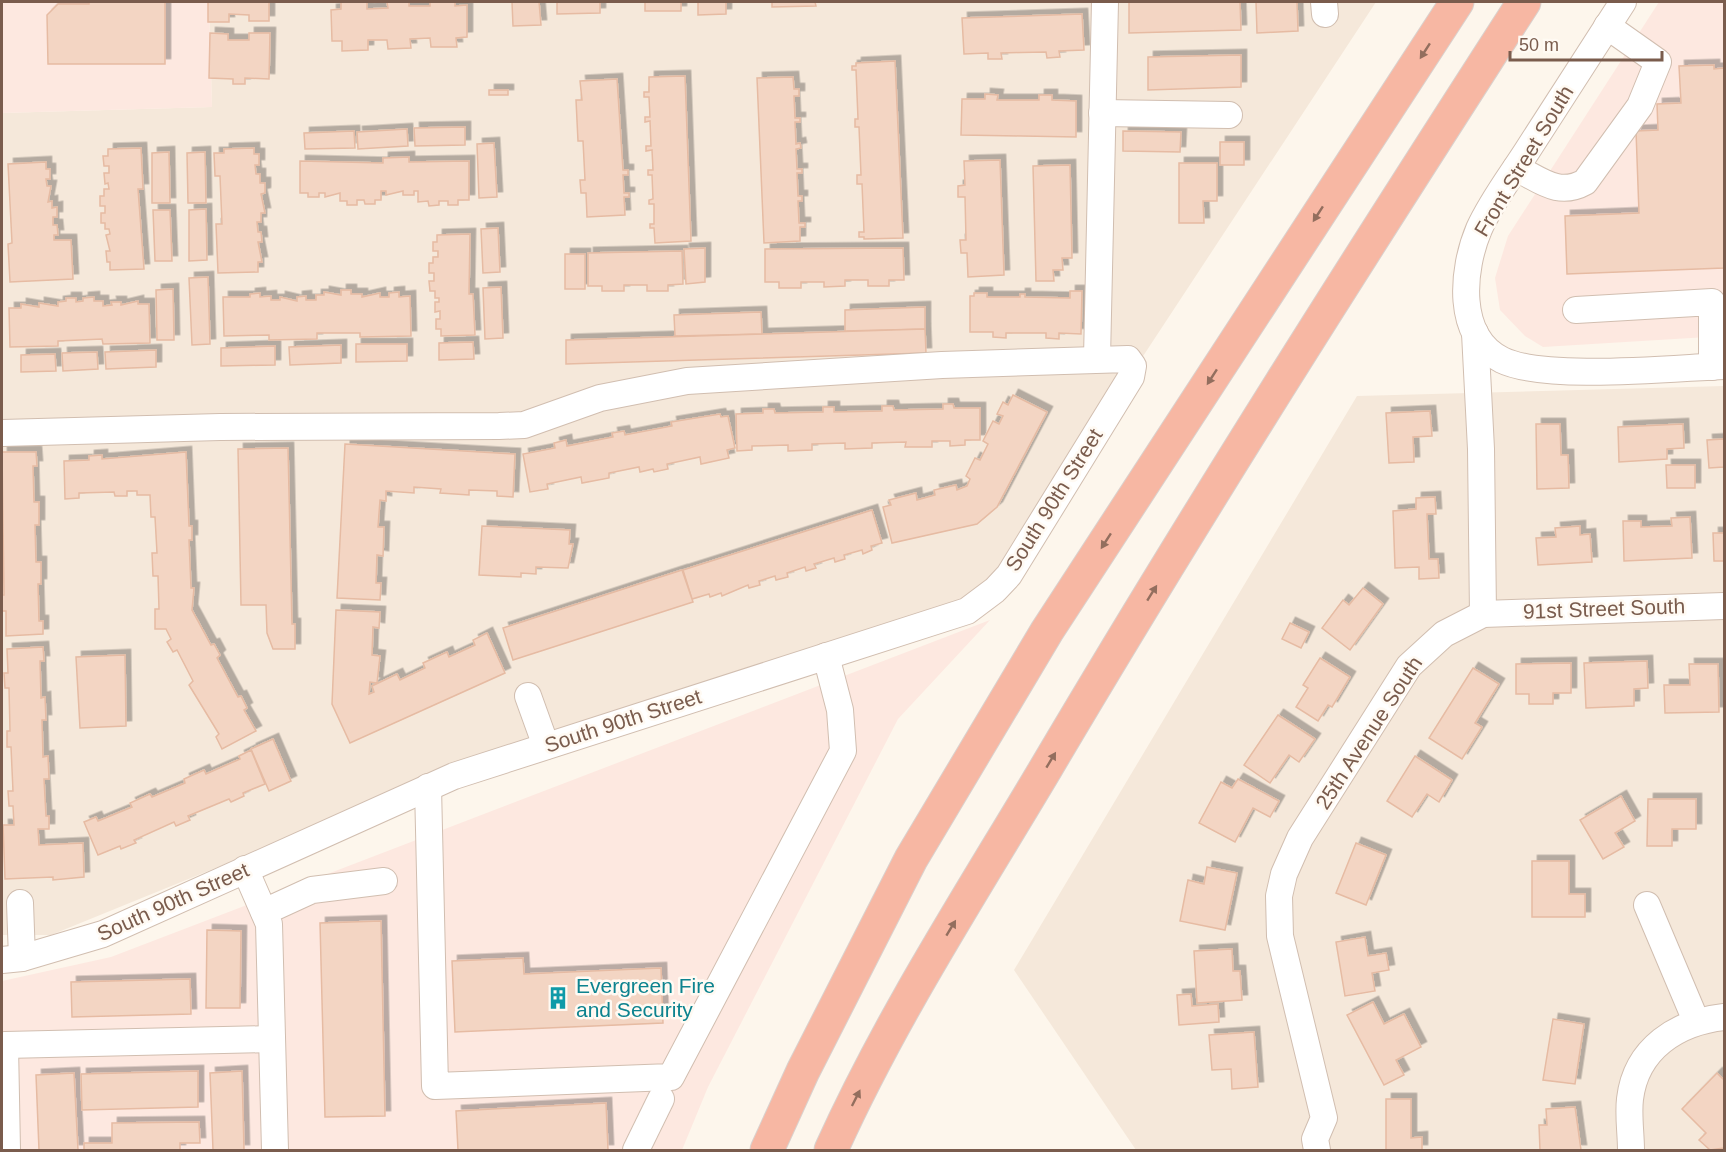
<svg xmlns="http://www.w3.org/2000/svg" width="1726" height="1152" font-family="Arial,sans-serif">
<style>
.residential{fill:#f5e8da}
.commercial{fill:#fde8e0}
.building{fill:#f3d5c3;stroke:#e6bba3;stroke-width:1.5;filter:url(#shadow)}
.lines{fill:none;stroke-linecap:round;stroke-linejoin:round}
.minor-casing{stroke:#d1beb0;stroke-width:28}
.highway-casing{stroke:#dad1cd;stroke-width:35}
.minor{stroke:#fff;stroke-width:26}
.highway{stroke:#f7b7a3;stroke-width:33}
.oneway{fill:#936e5e}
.labels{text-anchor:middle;stroke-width:5;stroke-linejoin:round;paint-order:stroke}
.street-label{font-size:21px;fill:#7a5c4d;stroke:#fffaf3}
.culture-label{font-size:21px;fill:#0d838f;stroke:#fffaf3;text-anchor:start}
</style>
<defs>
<filter id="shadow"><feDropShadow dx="5.5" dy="-5.5" stdDeviation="0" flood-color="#0004"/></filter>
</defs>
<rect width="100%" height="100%" fill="#fdf6ec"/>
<g class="residential">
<path d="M209,2H1376L1003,569L963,602L314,828L51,935H2V113L212,107Z"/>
<path d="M1724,386V1150H1136L1014,970L1357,396Z"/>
</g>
<g class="commercial">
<path d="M2,2H209L212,107L2,113Z"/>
<path d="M1659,2H1724V336L1543,347L1525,336L1500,310L1495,278L1508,236Z"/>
<path d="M990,620L898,719L708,1087L682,1150H2V981L111,957Z"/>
</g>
<g class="building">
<path d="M89,2H165V64H48L47,15L58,4H89Z"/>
<path d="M208,2H269V21H249V15L229,14V22H208Z"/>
<path d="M341,2H367V9L388,8L387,2H409V6H430V2H455V6L467,5V37L456,38L457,47H431L430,38L410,39L411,48L388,49L387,40H368V50L342,51V41H332L331,10L341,9Z"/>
<path d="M512,2H539L541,25L513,26Z"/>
<path d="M557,2H600V13L557,14Z"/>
<rect x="645" y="2" width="36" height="9"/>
<path d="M698,2H726V14L698,15Z"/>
<path d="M772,2H815L816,6L772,7Z"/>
<path d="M1129,2H1240L1241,30L1129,33Z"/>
<path d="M1256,2H1297L1298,31L1257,33Z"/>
<path d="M1082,14L1084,50L1059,51L1060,57L1047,58L1046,52L1001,53L1002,59H988V53L964,54L962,18Z"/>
<path d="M210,33L228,34V40H249V33H270L269,79L245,78V84H233V79L209,78Z"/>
<path d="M1241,55V87L1148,90V57Z"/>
<path d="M895,61L903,238L864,239V237H859V232H864L862,184H857V175H861L859,127H855V119H858L856,70H852V66H856V63Z"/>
<path d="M1714,65V69L1724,68V268L1567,274L1565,216L1639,213L1636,131L1658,130L1657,104L1681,103L1679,66Z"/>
<path d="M685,76L691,241L655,243L654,228H650V224H654V204H649V200L653,199L652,175H648V170H653L652,150L646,151V146H651L650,121L645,122V117H650L649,97H644V92H649V77Z"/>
<path d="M793,77L794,89H799V96H794L795,118H800V122H795L796,144L800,143L801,148L796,149L797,169H802V173H797L798,196H802V201H798L799,223H805V227H800V241L764,243L757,78Z"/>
<path d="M617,79L623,170H628V175H623L624,193H629V197H624L625,215L587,217L586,193H581L580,180H585L583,141H578L576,100H582L580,81Z"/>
<rect x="489" y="90" width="19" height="5"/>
<path d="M985,94L998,95L997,100H1039V95H1052V100L1076,101V137L961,135L962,99H985Z"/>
<path d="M465,127V145L415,146L414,128Z"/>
<path d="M407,129L408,146L358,149L357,132Z"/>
<path d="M354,131L355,148L305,149L304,133Z"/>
<path d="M1123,131L1181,132L1180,152L1123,151Z"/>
<rect x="1220" y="142" width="24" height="23"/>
<path d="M494,143L497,197L479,198L477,144Z"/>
<path d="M141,148L143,189H138L144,269L110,270V262H107L106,251H110L106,235L110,234L109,229H105V223H101V213H105V206H100V196H104V189H109L108,183L105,184L104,173H109V166H104L103,156H108V149Z"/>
<path d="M254,148V154H259V165H255L256,174H260V183H265V193L261,194L265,213H261V222H257L258,232H261L262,242H258L262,262H258V272L218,273L216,224H222L220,176H215L214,153H224V149Z"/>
<path d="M169,152L170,203H152V153Z"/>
<path d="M205,152L206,203H188L187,153Z"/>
<path d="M409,157V162L469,161V200H458V205H448V201H439V205L429,206L428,201L418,202V191H414V195H403V191L386,195V191H381V200H375V204H365L364,200H357V205H347V201H340V193L325,197V193H319V197H308V193H300V161L383,163V158Z"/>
<path d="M1000,160L1004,275L968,277L967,253H961L960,240H966L965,197H958V186L965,185L964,161Z"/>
<path d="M46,162V169H50V179H46L47,186H51L48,202L52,201V208L57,207V217H53V225H57L58,235H54V240H71L73,279L10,282L8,244L12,243L8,164Z"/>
<path d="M1179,163H1217V201H1203L1204,223H1179Z"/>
<path d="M1070,165L1072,258H1062L1063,270H1053L1054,281H1036L1033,166Z"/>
<path d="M206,209L207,260L189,261V210Z"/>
<path d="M153,210H170L172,261H155Z"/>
<path d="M498,228L500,272L483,273L481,229Z"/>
<path d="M470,234L469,294H473L475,335L441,336V329H436V319H440V311L435,312V302H439V298H435V291H430L429,281H434V273H429V263H433V257H438V251H433V242H437V235Z"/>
<path d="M705,248V282L686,284L684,249Z"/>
<path d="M903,248L904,280H889V286H868V280H845V286L824,287V282H801V288H779V282H765V249Z"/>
<path d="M682,251L683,284L668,285V291H647V285H624V291H602V286H588V253Z"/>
<rect x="565" y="254" width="20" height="35"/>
<path d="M208,277L210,344L192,345L189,278Z"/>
<path d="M501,287L503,338L485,339L483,288Z"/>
<path d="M173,289L174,340H157L156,290Z"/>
<path d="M341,290H351V294H362V297L380,293V297H389V293L399,292V297L410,296L411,336L360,337V333H317V339L269,340V335L224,336L223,297H250V294L260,293V297L271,296V300H280V297L297,301V297L306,296V300H316V295H324V292L341,295Z"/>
<path d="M1070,291H1082L1081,334L1059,333V339L1046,338V333H1006V338L993,337V332H970V296H974V293H987V297H1020V294H1025V297L1070,298Z"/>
<path d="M94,297V301H103V306L112,305L111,302H121V305L138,301V304H149L150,343L103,344L102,339L58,341V346L10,347L9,308H21V304L39,307V303L58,306V302L66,301V298H76V302L83,301V298Z"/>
<path d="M925,307V329L845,331V310Z"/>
<path d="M761,312L762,334L675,336L674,315Z"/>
<path d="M925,329L926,353L566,364V340Z"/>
<path d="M473,342L474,359L439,360V343Z"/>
<path d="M356,344H407V361L356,362Z"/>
<path d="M341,345V363L290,365L289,347Z"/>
<path d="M275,346V365L221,366V348Z"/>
<path d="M156,350V367L106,369L105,352Z"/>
<path d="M97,352L98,369L63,371L62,353Z"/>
<path d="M55,354L56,371L21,372V355Z"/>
<path d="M1013,395L1047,412L997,507L977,524L892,543L883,507L891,505L889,500L916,493L917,500L935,495L934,490L956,485L957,490L967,486L970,479L966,476L975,458L980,460L988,444L983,441L993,421L999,424L1003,416L997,414L1003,402L1008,405Z"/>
<path d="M943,404H953L954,408H980V440H965V445L950,446V441H932V447H905L906,442L872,443V448L845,449V443L812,444V450L788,451V445L752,446V450L737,451L736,414L763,413V409H774L775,413L823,412V407H834V412L882,411V406H893L894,410L943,409Z"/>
<path d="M1430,411L1432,436L1413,437L1414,462L1389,463L1386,413Z"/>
<path d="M720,414L721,417L728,416L735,448L727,450L729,458L701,464L700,457L667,464L668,469L654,472L653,469L640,472L639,467L609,473V478L582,483L581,477L547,484L548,489L530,492L523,454L555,448L554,443L566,440L567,446L613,437L612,433L624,431L625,435L672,426L671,422Z"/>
<path d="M1536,424H1560L1561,455H1568L1569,488L1537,489Z"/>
<path d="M1683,424L1684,448L1667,449V459L1619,462L1618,427Z"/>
<path d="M1724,439V467L1709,468L1707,440Z"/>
<path d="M345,444L515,454L513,497L497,496V491L469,490V495L440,493L441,489L414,487V493L386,491V501L380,500L378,527H384L383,556L377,555L376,583H381L380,600L337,598Z"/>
<path d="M288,448L292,624H295V649H273L267,633L266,605H241L238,449Z"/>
<path d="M2,452H36L37,466H33L34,502H39V525H35L36,562H41V584H38L39,621H43V634L6,636V611H2V595H4Z"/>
<path d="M186,452L189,526H192V540H189L191,588H194L192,610L211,645L214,644L220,655L217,658L238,697L241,696L247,708L244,710L256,731L222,749L216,737L219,734L189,685L193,681L177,650L173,652L167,642L171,639L166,629H155V609H159L158,576H153L152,553H157L155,517H151L150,495H137V491H127V496H115L114,492L79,493V498L65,499L64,461L89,460V456L102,455V459Z"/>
<path d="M1666,465H1695V488H1667Z"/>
<path d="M1435,497L1436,514H1427L1429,559H1438L1439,578L1419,579V567L1395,568L1393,511L1416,509V498Z"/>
<path d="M872,510L882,543L871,546L872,550L863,554L862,550L844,555L845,559L835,562L834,558L814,564L816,568L806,571L805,567L787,573L788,577L776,580L775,576L759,581L760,585L749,588L748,585L722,596L721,593L710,597L709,594L692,599L683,570Z"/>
<path d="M1690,517L1692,558L1624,561L1623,521H1641V527L1672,526L1671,518Z"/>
<path d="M482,526L570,530L569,544H573L568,568L536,567V574L521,573V577L479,575Z"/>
<path d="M1580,526V535L1590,534L1592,562L1538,565L1536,538L1556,537L1555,528Z"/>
<path d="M1713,533H1724V561H1714Z"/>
<path d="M682,570L693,602L513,660L503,628Z"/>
<path d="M1363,588L1383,604L1350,650L1322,628L1343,600L1349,605Z"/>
<path d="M336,610L380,612L379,628L373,627L372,655L380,656L377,683L370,682L369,694L374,692L372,686L397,674L400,680L425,668L423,663L447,652L449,657L475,645L473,640L487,633L505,673L350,743L332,704Z"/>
<path d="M1290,623L1309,632L1301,648L1282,639Z"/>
<path d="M43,647L44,661H40L41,698L45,697L46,720H42L43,757L48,756L49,779H44L46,816H49V829H38L39,845L83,843L84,877L53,880V877L5,879L3,825H14L13,806H9L8,791H13L11,747H7V731H10L9,688H5L4,673H8L7,649Z"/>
<path d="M125,655L126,726L80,728L76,657Z"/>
<path d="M1320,658L1350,677L1332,707L1328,705L1318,721L1296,707L1308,688L1303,685Z"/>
<path d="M1647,661L1648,688L1634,689V706L1586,708L1584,663Z"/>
<path d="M1571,663V693H1553V704H1529V694H1516V664Z"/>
<path d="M1689,664H1718L1719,712L1665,713L1664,685H1690Z"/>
<path d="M1473,668L1499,684L1475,723L1482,727L1462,759L1429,738Z"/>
<path d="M1278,715L1315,739L1299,762L1289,755L1270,783L1244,765Z"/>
<path d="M273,739L291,781L269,791L251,749Z"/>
<path d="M251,750L265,784L243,793L244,796L231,802L229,799L188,816L190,820L176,826L174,822L134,840L136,843L121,849L120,846L98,855L84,822L96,817L98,821L132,807L130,803L150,794L152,797L185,783L184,779L204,770L206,774L240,759L239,756Z"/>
<path d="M1415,756L1452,780L1439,802L1427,794L1412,817L1387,801Z"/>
<path d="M1238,779L1279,801L1270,817L1253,808L1235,842L1199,823L1221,782L1232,788Z"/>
<path d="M1621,796L1635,821L1615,833L1624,847L1603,859L1580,820Z"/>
<path d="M1648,799H1696V829H1672V846H1647Z"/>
<path d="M1356,843L1386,855L1366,905L1336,893Z"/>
<path d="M1532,861H1569V894H1585V917H1532Z"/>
<path d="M1207,867L1237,873L1225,930L1180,921L1188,880L1204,884Z"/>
<path d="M381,921L385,1116L325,1117L320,923Z"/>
<path d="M207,930L241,931L240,1008H206Z"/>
<path d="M1365,937L1368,956L1386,953L1389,970L1372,973L1375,991L1345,996L1336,942Z"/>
<path d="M1232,949L1233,971H1240L1242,1000L1197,1003L1194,951Z"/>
<path d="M523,958L524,974L661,968L663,1023L455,1032L452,961Z"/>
<path d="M190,979L191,1014L72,1017L71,982Z"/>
<path d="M1191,994L1192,1006L1218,1004L1219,1022L1179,1025L1177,995Z"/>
<path d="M1373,1002L1384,1024L1404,1014L1421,1047L1396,1060L1404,1075L1384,1085L1347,1015Z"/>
<path d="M1553,1019L1584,1024L1575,1084L1543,1080Z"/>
<path d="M1254,1032L1258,1087L1232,1089L1231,1069L1212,1070L1209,1035Z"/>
<path d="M198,1071V1107L82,1110L81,1074Z"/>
<path d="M242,1071L244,1150H213L210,1073Z"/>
<path d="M74,1073L78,1150H39L36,1075Z"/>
<path d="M1717,1073L1724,1080V1148L1710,1150L1699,1140L1706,1133L1682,1109Z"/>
<path d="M1386,1099H1411V1138L1422,1137V1150H1386Z"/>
<path d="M606,1103L608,1150H458L456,1111Z"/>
<path d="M1575,1107L1581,1150H1540L1539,1125H1547L1546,1109Z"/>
<path d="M199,1122L200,1143H180V1150H84V1143H112V1123Z"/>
</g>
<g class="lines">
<g class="minor-casing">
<g id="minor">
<path d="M1324,2L1325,14"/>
<path d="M1623,2C1591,51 1559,101 1527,151C1511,176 1491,202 1479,229C1462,269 1455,337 1502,360C1545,381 1673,368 1724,366"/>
<path d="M1102,113L1229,115"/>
<path d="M1516,168C1541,180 1558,197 1585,182L1640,106L1658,62L1607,26"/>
<path d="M1576,310L1712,302V367"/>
<path d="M1475,333L1481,449L1483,614"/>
<path d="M1097,358L1105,2"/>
<path d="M2,433L220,427L499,426L524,425L600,398L687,381L942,365L1128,359L1133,366L1131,377L1009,575L995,590L967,611L454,776L103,934L22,958L2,960"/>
<path d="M528,696L546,746"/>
<path d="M428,787L435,1086L671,1077L843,751L840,710L826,656"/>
<path d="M245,869L269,924L275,1150"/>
<path d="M20,903L22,958"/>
<path d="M1647,905L1696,1021"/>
<path d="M264,912L312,890L384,881"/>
<path d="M7,1150L5,1045L272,1039"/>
<path d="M636,1150L661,1099"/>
<path d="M1317,1150L1315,1139L1324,1118L1280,936L1279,896L1284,874L1300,838L1409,666L1444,634L1483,614L1724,606"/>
<path d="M1631,1150C1631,1134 1628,1115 1630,1099C1636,1048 1678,1022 1724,1017"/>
</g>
</g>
<g class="highway-casing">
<g id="highway">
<path d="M767,1150L803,1071L911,859L1047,631L1457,2"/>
<path d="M831,1150C891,1017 971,894 1046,768C1199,509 1361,255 1524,2"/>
</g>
</g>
<use href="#minor" class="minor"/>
<use href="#highway" class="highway"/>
</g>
<defs><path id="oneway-solid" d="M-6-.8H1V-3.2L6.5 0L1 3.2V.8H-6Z" transform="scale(1.5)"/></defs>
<g class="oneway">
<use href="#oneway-solid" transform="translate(1425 51) rotate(123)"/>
<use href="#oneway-solid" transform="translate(1318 214) rotate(123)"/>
<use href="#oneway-solid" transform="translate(1212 377) rotate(123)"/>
<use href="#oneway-solid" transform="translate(1106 541) rotate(123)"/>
<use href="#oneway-solid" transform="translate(1152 593) rotate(-58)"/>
<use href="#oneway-solid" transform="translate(1051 760) rotate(-59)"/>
<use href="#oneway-solid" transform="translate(951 928) rotate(-59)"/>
<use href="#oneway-solid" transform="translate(856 1098) rotate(-63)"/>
</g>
<defs>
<g id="building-bare" transform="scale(1.8)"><path d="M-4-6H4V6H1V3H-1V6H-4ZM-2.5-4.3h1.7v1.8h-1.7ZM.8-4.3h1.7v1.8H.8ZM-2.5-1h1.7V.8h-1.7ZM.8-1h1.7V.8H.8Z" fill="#0f9aa8" stroke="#fffaf3" stroke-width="2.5" paint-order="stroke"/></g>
</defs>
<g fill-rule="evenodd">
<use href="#building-bare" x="558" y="998"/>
</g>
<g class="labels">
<g class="street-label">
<text transform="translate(1524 161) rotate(-59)" y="7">Front Street South</text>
<text transform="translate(1054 500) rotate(-58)" y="7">South 90th Street</text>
<text transform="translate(1604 609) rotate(-2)" y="7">91st Street South</text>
<text transform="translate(623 721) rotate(-18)" y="7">South 90th Street</text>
<text transform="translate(1369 733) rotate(-57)" y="7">25th Avenue South</text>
<text transform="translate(173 902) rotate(-24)" y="7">South 90th Street</text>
</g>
<g class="culture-label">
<text x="576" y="993">Evergreen Fire<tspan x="576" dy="24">and Security</tspan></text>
</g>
</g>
<rect width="1726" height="1152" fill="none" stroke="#7a5c4d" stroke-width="6"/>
<path d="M1510 51v9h152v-9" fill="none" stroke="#7a5c4d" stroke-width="3"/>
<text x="1519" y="51" font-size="18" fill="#7a5c4d" stroke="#fffaf3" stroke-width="4.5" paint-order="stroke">50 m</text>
</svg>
